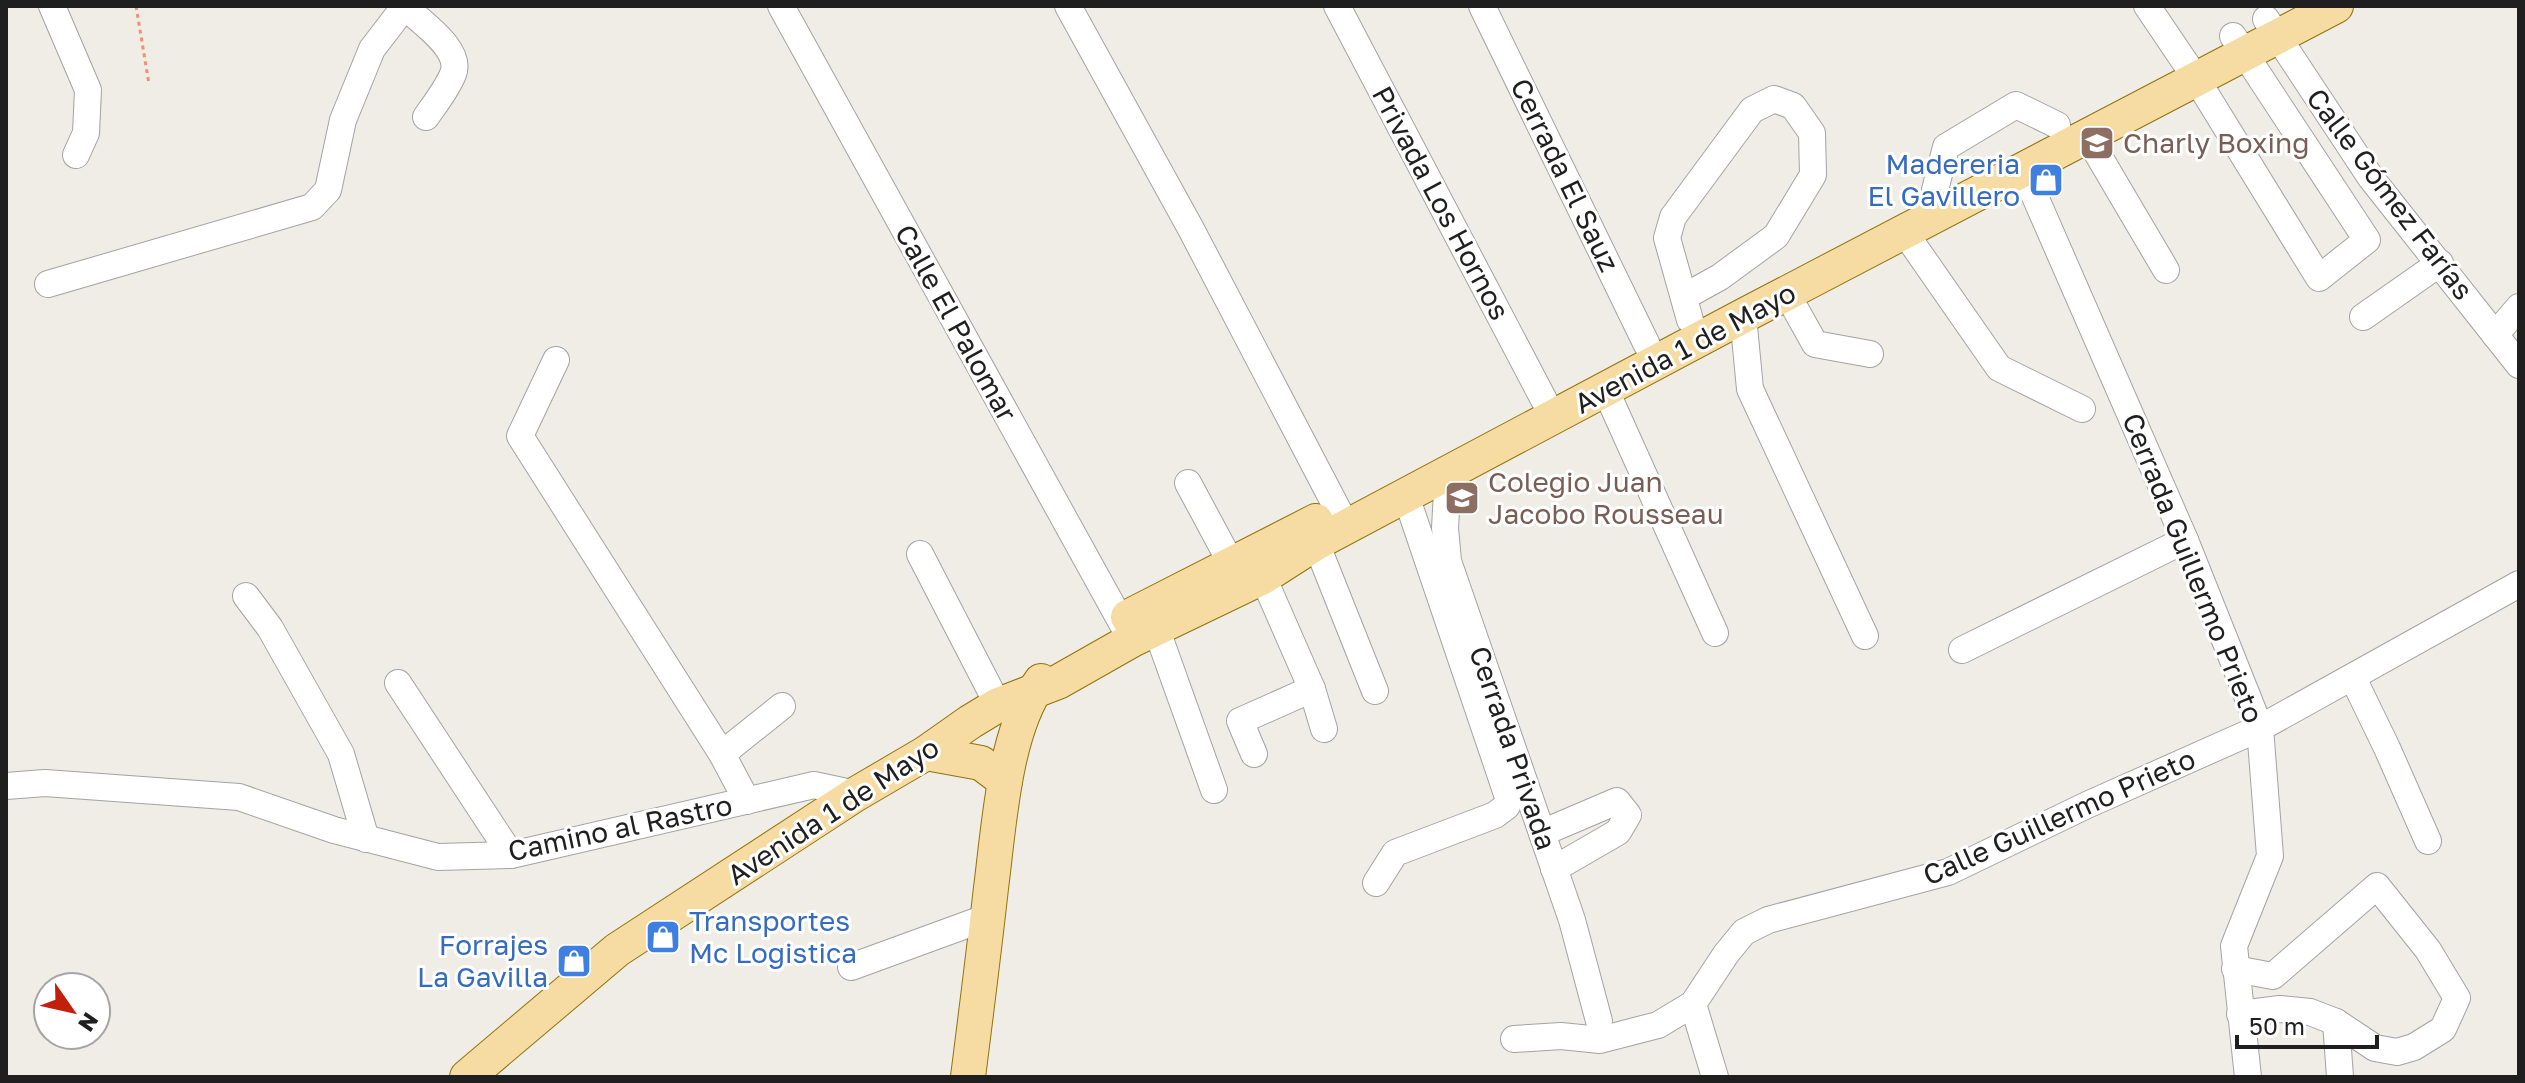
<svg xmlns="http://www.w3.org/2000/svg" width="2525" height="1083" font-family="'Golos Text',sans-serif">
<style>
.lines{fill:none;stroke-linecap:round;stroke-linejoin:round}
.minor-casing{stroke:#a3a3a3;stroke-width:28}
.major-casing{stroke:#917309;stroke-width:36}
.path{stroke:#f28f74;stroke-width:3;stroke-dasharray:4 4;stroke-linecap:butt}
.minor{stroke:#fff;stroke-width:26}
.major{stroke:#f6dca3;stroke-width:34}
.labels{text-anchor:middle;stroke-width:6;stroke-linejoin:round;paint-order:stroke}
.education-label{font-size:28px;fill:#785e54;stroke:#fff;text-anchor:start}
.shop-label{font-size:28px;fill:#366cbe;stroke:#fff;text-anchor:end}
.street-label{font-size:28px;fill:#1f1f1f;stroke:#fff}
</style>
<rect width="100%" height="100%" fill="#efede6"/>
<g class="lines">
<g class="minor-casing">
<g id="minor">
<path d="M52,6L88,90L86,133L76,155"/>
<path d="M781,6L1129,636"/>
<path d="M1068,6L1191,229L1338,510"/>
<path d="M1337,6L1544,400"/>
<path d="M1482,6L1647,345"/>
<path d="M2147,6L2197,80L2319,278L2367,240L2233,36"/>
<path d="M405,7C421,22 463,50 453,74C447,89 435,104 426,117"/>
<path d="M2266,19L2371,178L2519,365"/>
<path d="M2087,136L2166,270"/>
<path d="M2023,169L2185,540L2260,728L2270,856L2234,946L2248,1077"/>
<path d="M1935,190L1946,147L2016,105L2057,125"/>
<path d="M1905,233L1999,368L2082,409"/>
<path d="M48,284L312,207L328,190L343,120L372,49L405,6"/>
<path d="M1787,294L1815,344L1870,354"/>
<path d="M1684,297L1720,277L1776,236L1813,175L1812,133L1793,106L1774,99L1752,110L1673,217L1667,238L1690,320"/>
<path d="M1743,316L1750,389L1865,636"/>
<path d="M2363,317L2440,263"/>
<path d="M2495,335L2519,307"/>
<path d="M556,360L520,436L722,754L747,801"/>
<path d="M1606,391L1715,633"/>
<path d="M1448,474L1445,528L1448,561L1572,920L1599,1021"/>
<path d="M1188,483L1231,563"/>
<path d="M1316,543L1375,691"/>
<path d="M920,554L998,705"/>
<path d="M1263,577L1312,689L1324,729"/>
<path d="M246,596L270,628L341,754L366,839"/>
<path d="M1156,628L1214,790"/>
<path d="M1962,650L2185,540"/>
<path d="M2353,678L2387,748L2428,841"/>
<path d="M398,683L511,855"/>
<path d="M722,754L782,706"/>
<path d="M1254,754L1240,721L1312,689"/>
<path d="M6,786L45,783L239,797L334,830L438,857L511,855L814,785L856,794"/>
<path d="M1542,833L1617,801L1628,815L1618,832L1554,869"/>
<path d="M1376,883L1395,853L1495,815L1507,806L1509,800L1406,496"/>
<path d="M851,967L988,917"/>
<path d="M2235,969L2273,976L2377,886L2428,950L2457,998L2443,1029L2414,1047L2397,1052L2375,1048L2336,1022L2310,1012L2280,1009L2240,1014"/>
<path d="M1693,1004L1715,1077"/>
<path d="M2336,1022L2340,1077"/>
<path d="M1514,1039L1561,1036L1600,1040L1658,1025L1693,1004L1726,954L1744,932L1768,920L1948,872L2087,805L2260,728L2519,584"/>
</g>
</g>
<g class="major-casing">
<g id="major">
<path d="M1128,617L1316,521"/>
<path d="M926,753L981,763L1005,781"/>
<path d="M467,1077L617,950L856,794L926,753L970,722L998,705L1058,682L1132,640L1263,577L1316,543L1743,316L2336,6"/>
<path d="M968,1077C976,1014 984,951 991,888C999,827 1004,731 1041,681"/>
</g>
</g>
<path class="path" d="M136,6L149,84"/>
<use href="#minor" class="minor"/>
<use href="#major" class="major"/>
</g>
<defs>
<g id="school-square" transform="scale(1.8)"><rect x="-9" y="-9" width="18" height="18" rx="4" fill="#8d6e63" stroke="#fff"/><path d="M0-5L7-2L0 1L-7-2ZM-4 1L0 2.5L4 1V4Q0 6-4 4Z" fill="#fff"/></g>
<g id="shop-square" transform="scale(1.8)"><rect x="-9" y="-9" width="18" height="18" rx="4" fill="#3f7fe0" stroke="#fff"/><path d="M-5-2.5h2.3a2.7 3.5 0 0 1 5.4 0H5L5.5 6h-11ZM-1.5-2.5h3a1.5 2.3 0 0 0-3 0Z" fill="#fff"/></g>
</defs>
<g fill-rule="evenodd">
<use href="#school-square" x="2097" y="143"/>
<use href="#shop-square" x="2046" y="180"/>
<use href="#school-square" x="1462" y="498"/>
<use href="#shop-square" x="663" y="937"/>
<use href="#shop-square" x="574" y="961"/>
</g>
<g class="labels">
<g class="education-label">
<text x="2123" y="153">Charly Boxing</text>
<text x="1488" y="492">Colegio Juan<tspan x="1488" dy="32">Jacobo Rousseau</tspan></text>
</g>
<g class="shop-label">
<text x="2020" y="174">Madereria<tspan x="2020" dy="32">El Gavillero</tspan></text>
<text x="689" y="931" text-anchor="start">Transportes<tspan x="689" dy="32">Mc Logistica</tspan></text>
<text x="548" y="955">Forrajes<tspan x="548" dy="32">La Gavilla</tspan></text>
</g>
<g class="street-label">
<text transform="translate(1565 175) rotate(64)" y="10">Cerrada El Sauz</text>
<text transform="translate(2390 194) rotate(53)" y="10">Calle Gómez Farías</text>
<text transform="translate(1441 203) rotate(62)" y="10">Privada Los Hornos</text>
<text transform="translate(956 323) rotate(61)" y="10">Calle El Palomar</text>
<text transform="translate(1685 348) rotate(-28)" y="10">Avenida 1 de Mayo</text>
<text transform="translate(2193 568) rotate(68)" y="10">Cerrada Guillermo Prieto</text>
<text transform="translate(1513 748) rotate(71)" y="10">Cerrada Privada</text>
<text transform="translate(833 811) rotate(-33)" y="10">Avenida 1 de Mayo</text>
<text transform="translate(2059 817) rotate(-24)" y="10">Calle Guillermo Prieto</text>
<text transform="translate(620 828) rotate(-12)" y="10">Camino al Rastro</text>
</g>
</g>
<rect width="2525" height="1083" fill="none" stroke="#1f1f1f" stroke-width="16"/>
<g transform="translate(72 1011) rotate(124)"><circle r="38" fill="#ffffff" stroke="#a5a5a5" stroke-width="2"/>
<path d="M0-6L14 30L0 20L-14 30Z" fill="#c2200c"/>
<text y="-12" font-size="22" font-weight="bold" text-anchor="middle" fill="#1f1f1f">N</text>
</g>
<path d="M2237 1035v12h140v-12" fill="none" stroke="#1f1f1f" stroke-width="4"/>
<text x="2249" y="1035" font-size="24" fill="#1f1f1f" stroke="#ffffff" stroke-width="6" paint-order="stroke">50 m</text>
</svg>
